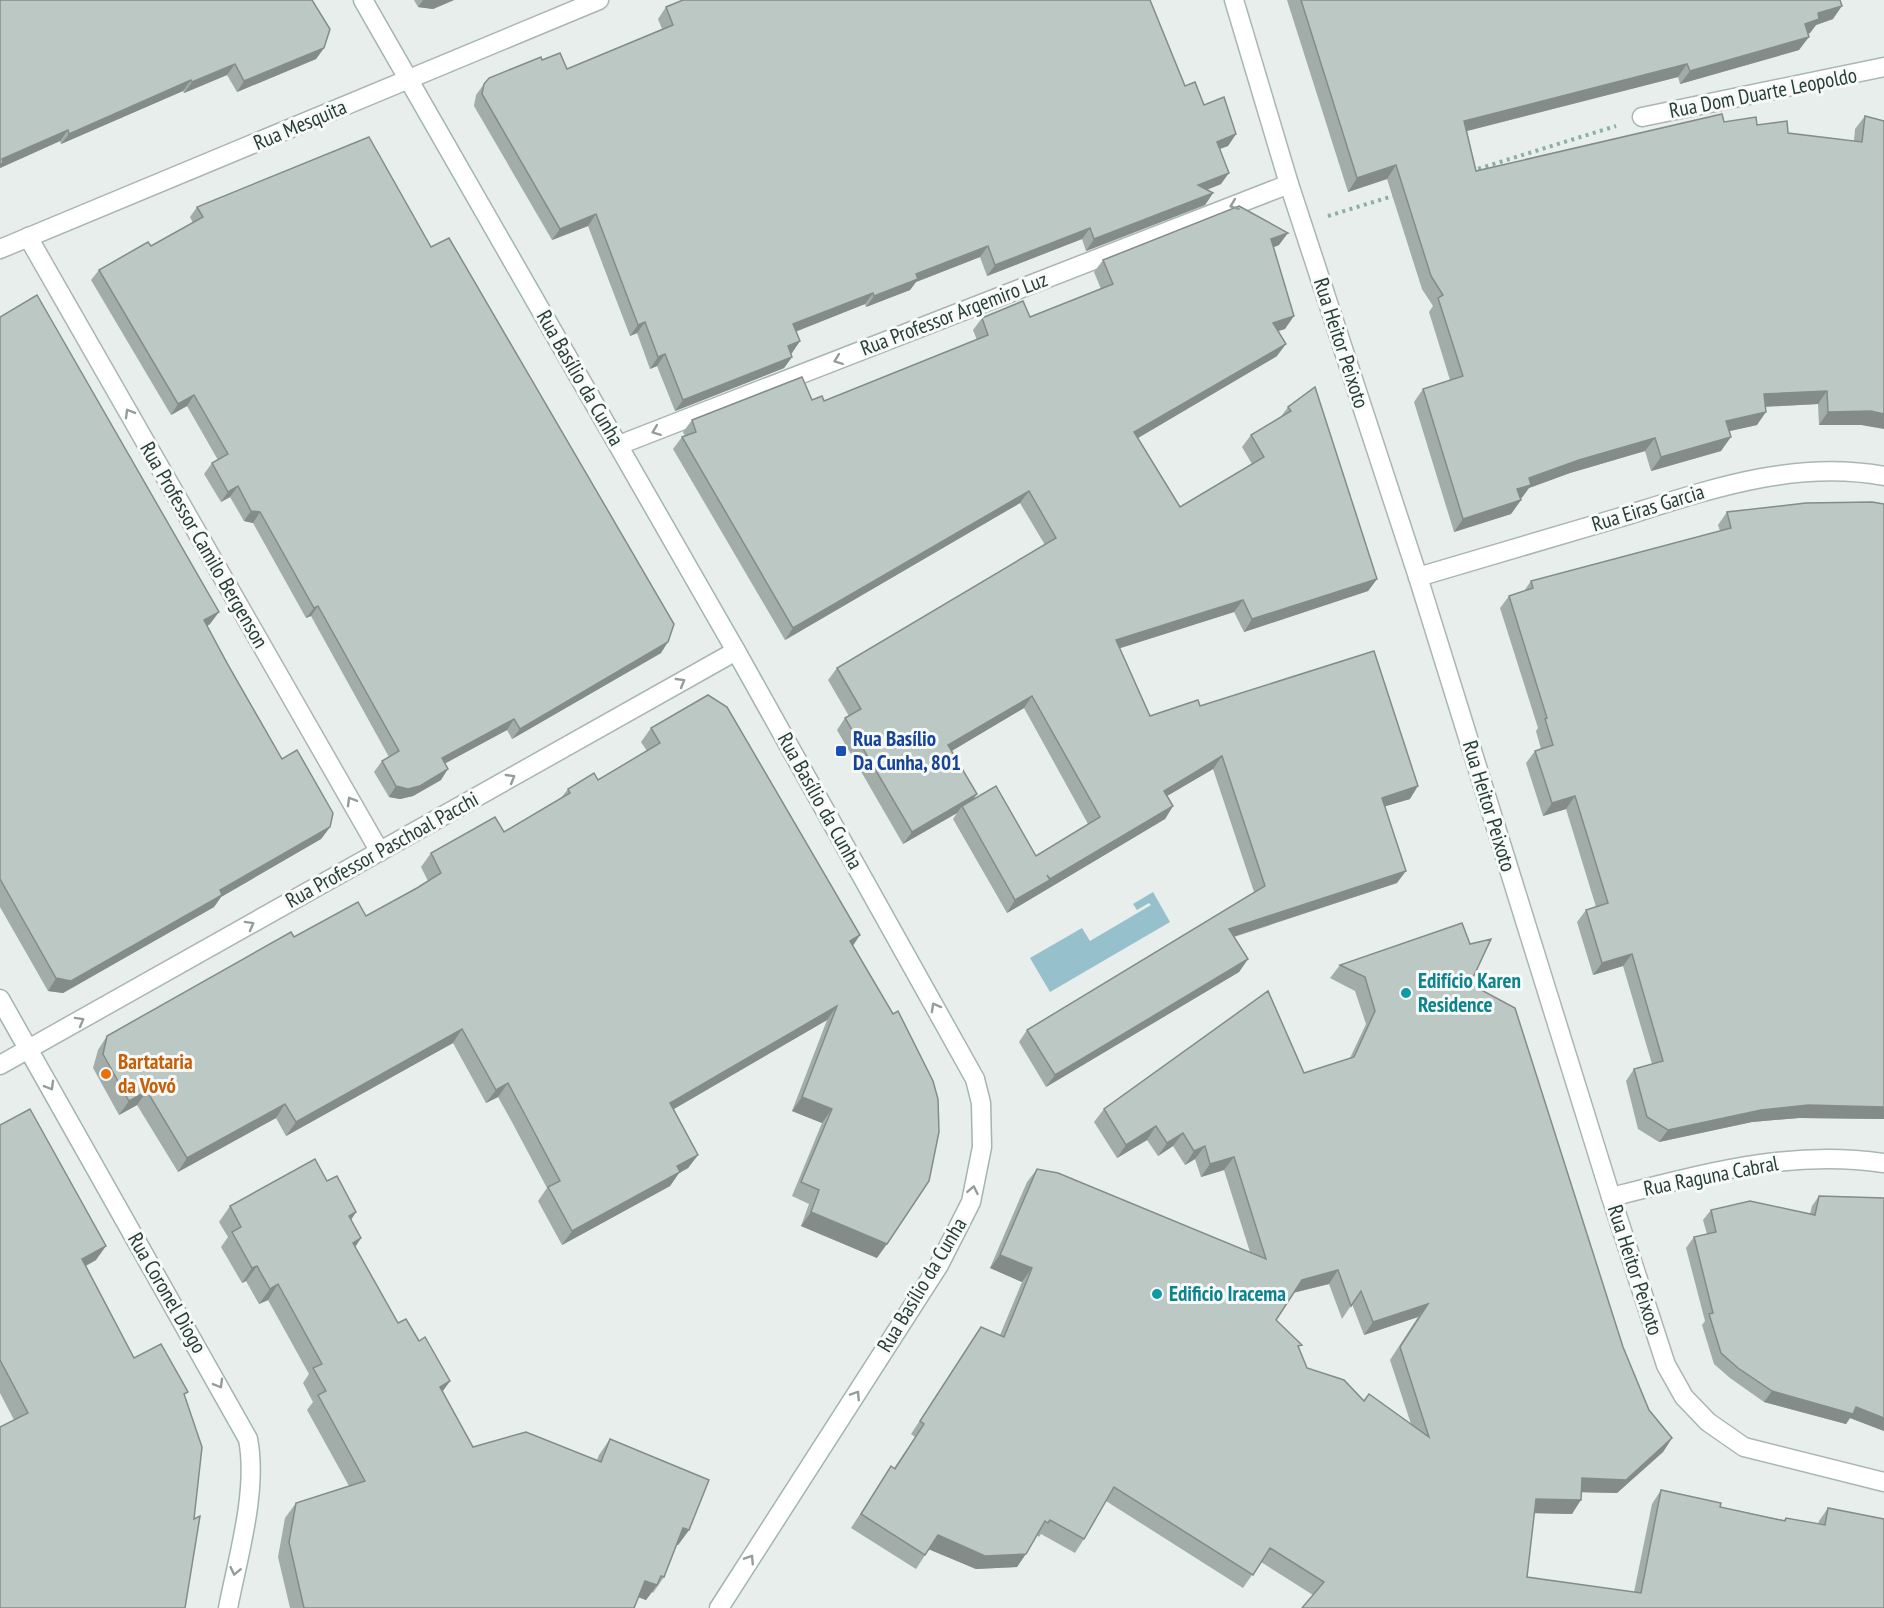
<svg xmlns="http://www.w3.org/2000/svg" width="1884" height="1608" font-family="'PT Sans Narrow',sans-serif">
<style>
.water{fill:#96c0cc}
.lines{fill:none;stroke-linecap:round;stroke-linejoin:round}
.street-casing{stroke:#aab6b2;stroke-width:21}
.secondary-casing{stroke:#a3b5b0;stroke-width:21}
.path{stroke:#8baea5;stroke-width:4;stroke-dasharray:3 4.5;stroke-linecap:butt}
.street{stroke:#fff;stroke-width:18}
.secondary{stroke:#fff;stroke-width:18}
.wall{fill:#a2aca9;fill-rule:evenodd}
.shaded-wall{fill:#848c89}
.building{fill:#bcc8c4;stroke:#848c89;stroke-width:1.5;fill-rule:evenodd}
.oneway{stroke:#939e9c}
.transit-dot{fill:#1a4fb4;stroke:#f7faf9;stroke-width:2}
.culture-dot{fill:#0f9aa8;stroke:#f7faf9;stroke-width:2}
.food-dot{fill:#e8710a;stroke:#f7faf9;stroke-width:2}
.labels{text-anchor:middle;stroke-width:6;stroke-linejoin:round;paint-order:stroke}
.street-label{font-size:21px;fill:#273e39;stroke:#f7faf9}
.transit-label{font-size:21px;font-weight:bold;fill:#164399;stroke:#f7faf9;text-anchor:start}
.culture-label{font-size:21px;font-weight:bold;fill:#0d838f;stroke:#f7faf9;text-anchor:start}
.food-label{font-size:21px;font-weight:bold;fill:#c56008;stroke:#f7faf9;text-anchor:start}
</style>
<rect width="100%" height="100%" fill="#e7eeeb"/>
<path class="water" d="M1153,892L1170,922L1050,992L1030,958L1082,928L1090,941L1151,905L1149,903L1137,910L1133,904Z"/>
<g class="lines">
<g class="street-casing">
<g id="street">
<path d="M1234,0L1289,184L1418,577L1611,1197L1666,1365L1684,1397L1708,1422L1744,1447L1884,1482"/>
<path d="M1642,117L1884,67"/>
<path d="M28,237L380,852"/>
<path d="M0,249L599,0"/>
<path d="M619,445L1289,184"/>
<path d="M1418,577C1484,558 1551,538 1618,518C1705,491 1792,459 1884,476"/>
<path d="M0,1065L736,651"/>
<path d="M1611,1197C1704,1174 1787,1149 1884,1163"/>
</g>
</g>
<g class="secondary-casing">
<g id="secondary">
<path d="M363,0L736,651L975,1079L981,1103L982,1147L971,1202L939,1265L719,1608"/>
<path d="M0,999L248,1439C258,1490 238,1557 228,1608"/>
</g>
</g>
<g class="path">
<path d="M1471,171L1616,126"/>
<path d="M1328,216L1396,195"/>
</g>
<use href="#street" class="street"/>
<use href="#secondary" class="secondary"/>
</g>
<g class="wall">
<path d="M0,0L324,48L316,59L237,92L227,75L184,93L183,91L61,144L60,141L0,168Z"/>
<path d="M414,0H454L433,9L418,7Z"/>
<path d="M1287,0H1840L1833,19L1816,25L1810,33L1808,34L1799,50L1680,84L1678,77L1467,131L1476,171L1724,122L1757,125L1788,133L1854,141L1855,129L1865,116L1861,425H1819L1818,404L1765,407L1757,425L1729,431L1721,451L1651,471L1645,451L1570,473L1529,488L1520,499L1521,500L1511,514L1454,532L1414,402L1423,389L1450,380L1429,312L1433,306L1422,289L1387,179L1348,192Z"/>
<path d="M1151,3L1185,86L1204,105L1236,134L1228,146L1219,149L1221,184L1207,190L1213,193L1205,205L1086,251L1082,239L987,276L980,257L944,271L916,282L910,290L866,307L865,304L796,331L800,341L791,353L792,357L784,368L675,411L657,366L650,369L637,333L630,336L588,226L552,240L474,106L476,95L484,84L542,60L567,69L662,29L658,19L666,7Z"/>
<path d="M197,207L661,653L512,739L507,730L445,763L441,780L413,796L400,799L389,797L374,772L382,761L389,757L311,616L306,618L253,523L244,521L230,497L221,502L204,474L212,463L218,460L187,406L171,415L91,280L99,270L151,246L193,223L190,217Z"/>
<path d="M1279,245L1273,247L1285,329L1278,331L1277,356L1138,438L1180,507L1252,464L1242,447L1251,435L1280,418L1288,407L1315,387L1377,579L1368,591L1244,632L1234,612L1120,648L1150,716L1200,706L1410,799L1385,806L1397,883L1234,937L1248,959L1239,972L1046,1087L1019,1042L1027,1030L1254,892L1213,769L1167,796L1173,806L1165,819L1007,913L953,819L957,813L903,844L837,730L845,718L849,716L828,680L837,668L1045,545L1020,503L785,640L673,449L682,437L685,436L683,432L692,420L812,400L824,401L977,340L973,330L982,318L1030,317L1101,289L1094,272L1103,260ZM1024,708L1088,824L1036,856L972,800L951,751Z"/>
<path d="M0,317L210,624L207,626L282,759L330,827L321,839L221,897L214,907L63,993L48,991L0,907Z"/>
<path d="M1884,504V1119L1799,1118L1752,1122L1659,1142L1638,1129L1626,1081L1634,1069L1652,1064L1623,966L1593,975L1577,922L1586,910L1596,907L1566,809L1543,816L1526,763L1535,751L1541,749L1536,731L1538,728L1500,608L1509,596L1524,591L1531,581L1720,531L1718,525L1727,512Z"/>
<path d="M651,728L860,935L853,946L877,1258L801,1226L809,1204L792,1196L822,1123L792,1111L827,1020L674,1109L698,1155L688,1168L679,1173L670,1186L562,1245L538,1201L547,1188L513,1124L498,1097L486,1103L453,1043L286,1136L276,1118L178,1172L137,1105L119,1115L93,1068L98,1050L107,1036L294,937L366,916L417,888L428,881L421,867L431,853L504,832L561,798L568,789L598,780L647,751L641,742Z"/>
<path d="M1340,965L1470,984L1649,1410L1672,1438L1663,1452L1617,1493L1581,1492L1572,1514L1534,1513L1527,1577L1634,1592L1652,1504L1661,1490L1720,1507L1784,1520L1786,1518L1818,1524L1819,1521L1828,1508L1884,1608L1313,1595L1261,1562L1243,1588L1106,1501L1084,1539L1075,1553L1041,1534L1039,1537L1037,1535L1017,1567L976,1569L929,1549L916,1569L851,1528L891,1466L894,1468L915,1437L911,1434L981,1327L1000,1335L1022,1282L990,1268L1027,1182L1037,1169L1250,1252L1224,1170L1201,1177L1195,1159L1185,1165L1173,1146L1158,1156L1147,1140L1117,1158L1094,1122L1104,1109L1304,1073L1350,1058L1366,1024L1355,991L1330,978ZM1329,1284L1342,1319L1352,1304L1364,1335L1418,1317L1390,1360L1411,1424L1364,1401L1307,1368L1299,1348L1276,1320L1293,1293Z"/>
<path d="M0,1125L96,1260L86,1266L134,1358L185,1396L194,1519L14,1420L0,1393Z"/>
<path d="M327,1181L356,1212L351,1220L361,1238L355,1247L398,1323L419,1341L450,1381L443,1391L473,1447L597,1460L599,1455L610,1439L689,1530L678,1545H676L664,1577L653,1593L652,1592L646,1600L638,1597L634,1608H290L278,1557L285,1518L296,1503L349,1486L307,1410L313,1402L303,1383L309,1374L268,1300L259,1304L246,1281L242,1283L221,1247L228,1237L219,1222L230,1206Z"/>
<path d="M1819,1196L1884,1198V1431L1850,1418L1846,1424L1764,1402L1730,1378L1714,1364L1702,1325L1705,1321L1686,1248L1694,1237L1707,1234L1703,1220L1711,1210L1810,1214L1812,1206Z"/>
</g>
<g class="shaded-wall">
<path d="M423,0H454L433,9L418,7Z"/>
<path d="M1842,6L1833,19L1816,25L1810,33L1796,38L1805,24L1818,13Z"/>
<path d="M1809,37L1799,50L1680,84L1690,71Z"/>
<path d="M324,48L316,59L237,92L244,81Z"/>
<path d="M235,64L227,75L184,93L192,82Z"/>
<path d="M1687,64L1678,77L1455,134L1464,121Z"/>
<path d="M191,80L183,91L61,144L69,134Z"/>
<path d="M68,130L60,141L0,168V162L2,159Z"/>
<path d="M1236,134L1228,146L1209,153L1217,142Z"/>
<path d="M1396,165L1387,179L1348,192L1357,178Z"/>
<path d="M1229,173L1221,184L1190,196L1198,185Z"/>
<path d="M1213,193L1205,205L1086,251L1094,239Z"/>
<path d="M596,214L588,226L552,240L560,229Z"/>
<path d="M1090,228L1082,239L987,276L995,265Z"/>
<path d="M1288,233L1279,245L1262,252L1271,239Z"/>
<path d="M988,246L980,257L916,282L910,290L866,307L874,296L916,274Z"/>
<path d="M873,293L865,304L785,336L793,324Z"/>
<path d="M1294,316L1285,329L1265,335L1273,323Z"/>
<path d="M645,322L637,333L630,336L638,325Z"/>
<path d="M800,341L792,353L780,357L788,346Z"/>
<path d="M1286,344L1277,356L1126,445L1134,432Z"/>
<path d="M665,354L657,366L650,369L658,357Z"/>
<path d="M792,357L784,368L675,411L683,400Z"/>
<path d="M1827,391L1818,404L1754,407L1764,394Z"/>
<path d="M194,395L187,406L171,415L178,404Z"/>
<path d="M1871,411L1884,414V429L1861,425H1819L1828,412Z"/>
<path d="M1766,412L1757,425L1717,434L1726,421Z"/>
<path d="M1731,437L1721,451L1651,471L1661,457Z"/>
<path d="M1655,438L1645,451L1570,473L1529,488L1521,499L1508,503L1517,489L1529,478L1579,460Z"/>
<path d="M238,486L230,497L221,502L228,492Z"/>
<path d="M1029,491L1020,503L785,640L793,628Z"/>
<path d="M1521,500L1511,514L1454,532L1463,519Z"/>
<path d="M251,511L260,512L253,523L244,521Z"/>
<path d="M1377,579L1368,591L1244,632L1252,619Z"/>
<path d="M1243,600L1234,612L1108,652L1116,640Z"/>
<path d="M318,606L311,616L306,618L314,608Z"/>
<path d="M219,612L210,624L196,632L204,620Z"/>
<path d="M668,642L661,653L512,739L520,729Z"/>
<path d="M1032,696L1024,708L940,758L948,745Z"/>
<path d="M514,719L507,730L435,769L442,758Z"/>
<path d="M1222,756L1213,769L1155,803L1164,791Z"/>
<path d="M448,769L441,780L413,796L400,799L389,797L396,786Z"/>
<path d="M1418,786L1410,799L1373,810L1382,798Z"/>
<path d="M977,794L968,807L962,806L957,813L903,844L912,832Z"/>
<path d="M1575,796L1566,809L1543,816L1552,803Z"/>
<path d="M1173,806L1165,819L1007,913L1015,900Z"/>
<path d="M330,827L321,839L221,897L214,907L63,993L48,991L56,978L220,890Z"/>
<path d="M1406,871L1397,883L1220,941L1229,929Z"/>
<path d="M860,935L850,949V941Z"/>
<path d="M1632,954L1623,966L1593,975L1602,963Z"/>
<path d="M1248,959L1239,972L1046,1087L1055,1075Z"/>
<path d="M837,1006L827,1020L660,1117L670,1103Z"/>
<path d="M462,1029L453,1043L286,1136L296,1122Z"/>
<path d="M508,1083L498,1097L486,1103L496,1090Z"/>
<path d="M147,1091L137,1105L119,1115L129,1101Z"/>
<path d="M802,1097L832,1109L822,1123L792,1111Z"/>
<path d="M285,1104L276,1118L178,1172L187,1158Z"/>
<path d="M1808,1105L1884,1107V1119L1799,1118L1752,1122L1659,1142L1668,1130L1761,1110Z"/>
<path d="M1156,1126L1147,1140L1117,1158L1126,1145Z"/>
<path d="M1183,1133L1173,1146L1158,1156L1167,1143Z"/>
<path d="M1205,1146L1195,1159L1185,1165L1194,1151Z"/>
<path d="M698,1155L688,1168L679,1173L670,1186L562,1245L572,1231L677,1166Z"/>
<path d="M1234,1157L1224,1170L1201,1177L1210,1164Z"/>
<path d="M356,1212L346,1227L349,1216Z"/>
<path d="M811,1212L887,1244L877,1258L801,1226Z"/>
<path d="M361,1238L351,1253L353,1243Z"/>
<path d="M106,1246L96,1260L72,1273L82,1259Z"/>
<path d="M1000,1255L1032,1268L1022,1282L990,1268Z"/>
<path d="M257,1266L246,1281L242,1283L252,1268Z"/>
<path d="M1338,1270L1329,1284L1292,1293L1302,1280Z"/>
<path d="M278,1284L268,1300L259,1304L270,1289Z"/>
<path d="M1428,1304L1418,1317L1364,1335L1373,1322Z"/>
<path d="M450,1381L439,1396L440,1387Z"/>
<path d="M1772,1391L1856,1407L1884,1418V1431L1850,1418L1846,1424L1764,1402Z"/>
<path d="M1672,1438L1663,1452L1617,1493L1572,1492L1582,1478Z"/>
<path d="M1536,1499L1581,1500L1572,1514L1526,1513Z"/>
<path d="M683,1528L689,1530L678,1545L672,1543Z"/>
<path d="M938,1535L1026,1554L1017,1567L976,1569L928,1549Z"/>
<path d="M645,1581L657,1585L646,1600L635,1596Z"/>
</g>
<g class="building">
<path d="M0,0H312L330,29L324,48L244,81L235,64L192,82L191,80L69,134L68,130L2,159L3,163L0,164Z"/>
<path d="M683,0H1150L1185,86L1195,82L1204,105L1224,97L1236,134L1217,142L1229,173L1198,185L1213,193L1094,239L1090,228L995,265L988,246L916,274L918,279L874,296L873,293L793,324L800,341L788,346L792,357L683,400L665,354L658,357L645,322L638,325L596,214L560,229L482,94L484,84L489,78L541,57L542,60L560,53L567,69L673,25L666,7Z"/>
<path d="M1301,0H1840L1842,6L1818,13L1819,19L1805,24L1809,37L1690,71L1687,64L1464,121L1476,171L1722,114L1724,122L1756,117L1757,125L1787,121L1788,133L1862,142L1865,116L1884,121V414L1871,411L1828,412L1827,391L1764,394L1766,412L1726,421L1731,437L1661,457L1655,438L1579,460L1529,478L1531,485L1517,489L1521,500L1463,519L1423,389L1463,376L1438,298L1443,295L1431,276L1396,165L1357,178Z"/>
<path d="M369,137L431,247L449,238L674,624L668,642L520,729L514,719L442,758L448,769L420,786L408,789L396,786L382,761L399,751L318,606L314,608L260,512L251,511L238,486L228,492L212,463L228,454L194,395L178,404L99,270L148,242L151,246L203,217L197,207Z"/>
<path d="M1239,206L1288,233L1271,239L1294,316L1273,323L1286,344L1134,432L1180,507L1264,457L1251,435L1291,411L1288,407L1315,387L1377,579L1252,619L1243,600L1116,640L1150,716L1198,700L1200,706L1374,651L1418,786L1382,798L1406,871L1229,929L1248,959L1055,1075L1027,1030L1265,886L1222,756L1164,791L1173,806L1050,879L1047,875L1050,880L1015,900L962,806L996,786L1036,856L1100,817L1032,696L948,745L977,794L912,832L845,718L861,709L837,668L1056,538L1029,491L793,628L682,437L696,432L692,420L802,377L812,400L822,396L824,401L988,335L982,318L1023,301L1030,317L1113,284L1103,260Z"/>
<path d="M37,295L219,612L204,620L228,665L282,759L297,750L333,813L330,827L220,890L222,895L71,981L56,978L0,879V317Z"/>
<path d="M1872,502L1884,504V1107L1808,1105L1761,1110L1668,1130L1647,1117L1634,1069L1663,1061L1632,954L1602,963L1586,910L1608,903L1575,796L1552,803L1535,751L1553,745L1545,719L1547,718L1509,596L1533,588L1531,581L1731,528L1727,512L1806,503Z"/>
<path d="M708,695L727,707L860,935L850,941L893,1014L898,1011L933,1081L938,1099L939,1132L929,1181L887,1244L811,1212L819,1190L801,1182L832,1109L802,1097L837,1006L670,1103L698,1155L677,1166L680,1172L572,1231L548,1187L560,1181L523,1111L508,1083L496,1090L462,1029L296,1122L285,1104L187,1158L147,1091L129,1101L103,1054L107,1036L291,932L294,937L358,902L366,916L417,888L441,873L431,853L495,817L504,832L570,793L568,789L594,773L598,780L660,743L651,728Z"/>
<path d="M1462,923L1470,944L1491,939L1470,984L1515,1008L1623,1347L1649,1410L1672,1438L1626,1480L1582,1478L1581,1500L1536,1499L1527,1577L1641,1593L1661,1490L1721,1503L1720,1507L1785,1521L1786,1518L1825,1525L1828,1508L1884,1519V1608H1302L1324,1582L1270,1548L1253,1575L1114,1487L1084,1539L1050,1520L1048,1523L1045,1521L1026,1554L985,1556L938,1535L925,1555L861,1514L891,1466L895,1469L924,1424L920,1421L981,1327L1004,1337L1032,1268L1000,1255L1037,1169L1058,1173L1266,1259L1234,1157L1210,1164L1205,1146L1194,1151L1183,1133L1167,1143L1156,1126L1126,1145L1104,1109L1268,991L1304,1073L1354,1057L1375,1011L1365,977L1340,965ZM1338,1270L1351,1306L1361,1291L1373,1322L1428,1304L1400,1347L1429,1437L1369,1394L1364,1401L1344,1380L1307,1368L1298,1346L1302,1345L1276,1320L1302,1280Z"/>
<path d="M30,1109L106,1246L82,1259L134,1358L161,1344L188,1392L184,1394L202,1447L194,1519L200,1516L185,1608H0V1427L28,1413L0,1360V1125Z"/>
<path d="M315,1159L327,1181L337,1176L356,1212L349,1216L361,1238L353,1243L398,1323L406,1319L419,1341L425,1337L450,1381L440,1387L473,1447L526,1432L601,1462L610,1439L709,1480L689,1530L683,1528L664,1577L661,1576L657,1585L645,1581L634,1608H304L289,1542L296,1503L365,1481L318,1395L326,1391L313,1368L322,1364L278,1284L270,1289L257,1266L252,1268L232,1232L241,1227L230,1206Z"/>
<path d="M1819,1196L1884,1198V1418L1856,1407L1853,1414L1772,1391L1738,1368L1721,1353L1709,1314L1713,1313L1694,1237L1716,1232L1711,1210L1750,1201L1815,1215Z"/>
</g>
<defs><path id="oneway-chevron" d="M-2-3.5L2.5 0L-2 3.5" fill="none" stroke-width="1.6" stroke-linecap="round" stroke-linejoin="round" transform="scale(1.5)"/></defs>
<g class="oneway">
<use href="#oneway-chevron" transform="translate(1234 205) rotate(159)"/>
<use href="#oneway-chevron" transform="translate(838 360) rotate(159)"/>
<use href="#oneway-chevron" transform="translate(129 413) rotate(-120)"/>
<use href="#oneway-chevron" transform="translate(656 431) rotate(159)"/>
<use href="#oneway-chevron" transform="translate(681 682) rotate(-30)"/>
<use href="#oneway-chevron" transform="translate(511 778) rotate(-30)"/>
<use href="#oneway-chevron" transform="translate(351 801) rotate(-120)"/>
<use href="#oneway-chevron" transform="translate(250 925) rotate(-29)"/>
<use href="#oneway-chevron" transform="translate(935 1007) rotate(-119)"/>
<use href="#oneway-chevron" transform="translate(80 1021) rotate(-29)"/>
<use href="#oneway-chevron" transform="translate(50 1086) rotate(60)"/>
<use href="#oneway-chevron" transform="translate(973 1190) rotate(-79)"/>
<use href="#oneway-chevron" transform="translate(219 1384) rotate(60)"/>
<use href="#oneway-chevron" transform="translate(856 1395) rotate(-57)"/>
<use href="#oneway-chevron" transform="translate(750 1559) rotate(-57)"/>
<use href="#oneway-chevron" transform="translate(235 1571) rotate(102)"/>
</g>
<rect class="transit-dot" x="835" y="745" width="12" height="12" rx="3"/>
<g class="culture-dot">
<circle cx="1406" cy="993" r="6"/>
<circle cx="1157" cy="1294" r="6"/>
</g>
<circle class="food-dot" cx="106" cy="1074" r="6"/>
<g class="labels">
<g class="street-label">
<text transform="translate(1763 93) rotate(-11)" y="7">Rua Dom Duarte Leopoldo</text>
<text transform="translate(300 125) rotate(-23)" y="7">Rua Mesquita</text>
<text transform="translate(954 314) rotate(-21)" y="7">Rua Professor Argemiro Luz</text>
<text transform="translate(1341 343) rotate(72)" y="7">Rua Heitor Peixoto</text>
<text transform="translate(580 378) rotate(60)" y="7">Rua Basílio da Cunha</text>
<text transform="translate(1648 508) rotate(-17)" y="7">Rua Eiras Garcia</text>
<text transform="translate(204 545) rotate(60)" y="7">Rua Professor Camilo Bergenson</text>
<text transform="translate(820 801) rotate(61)" y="7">Rua Basílio da Cunha</text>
<text transform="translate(1489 806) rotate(73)" y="7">Rua Heitor Peixoto</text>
<text transform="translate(382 850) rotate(-29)" y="7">Rua Professor Paschoal Pacchi</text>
<text transform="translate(1711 1176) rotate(-11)" y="7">Rua Raguna Cabral</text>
<text transform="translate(1635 1270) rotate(72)" y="7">Rua Heitor Peixoto</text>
<text transform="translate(922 1285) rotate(-59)" y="7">Rua Basílio da Cunha</text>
<text transform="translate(167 1293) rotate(60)" y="7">Rua Coronel Diogo</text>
</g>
<g class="transit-label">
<text x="853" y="746">Rua Basílio<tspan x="853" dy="24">Da Cunha, 801</tspan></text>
</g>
<g class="culture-label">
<text x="1418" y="988">Edifício Karen<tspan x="1418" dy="24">Residence</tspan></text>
<text x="1169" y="1301">Edificio Iracema</text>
</g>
<g class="food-label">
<text x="118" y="1069">Bartataria<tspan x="118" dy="24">da Vovó</tspan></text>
</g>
</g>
</svg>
